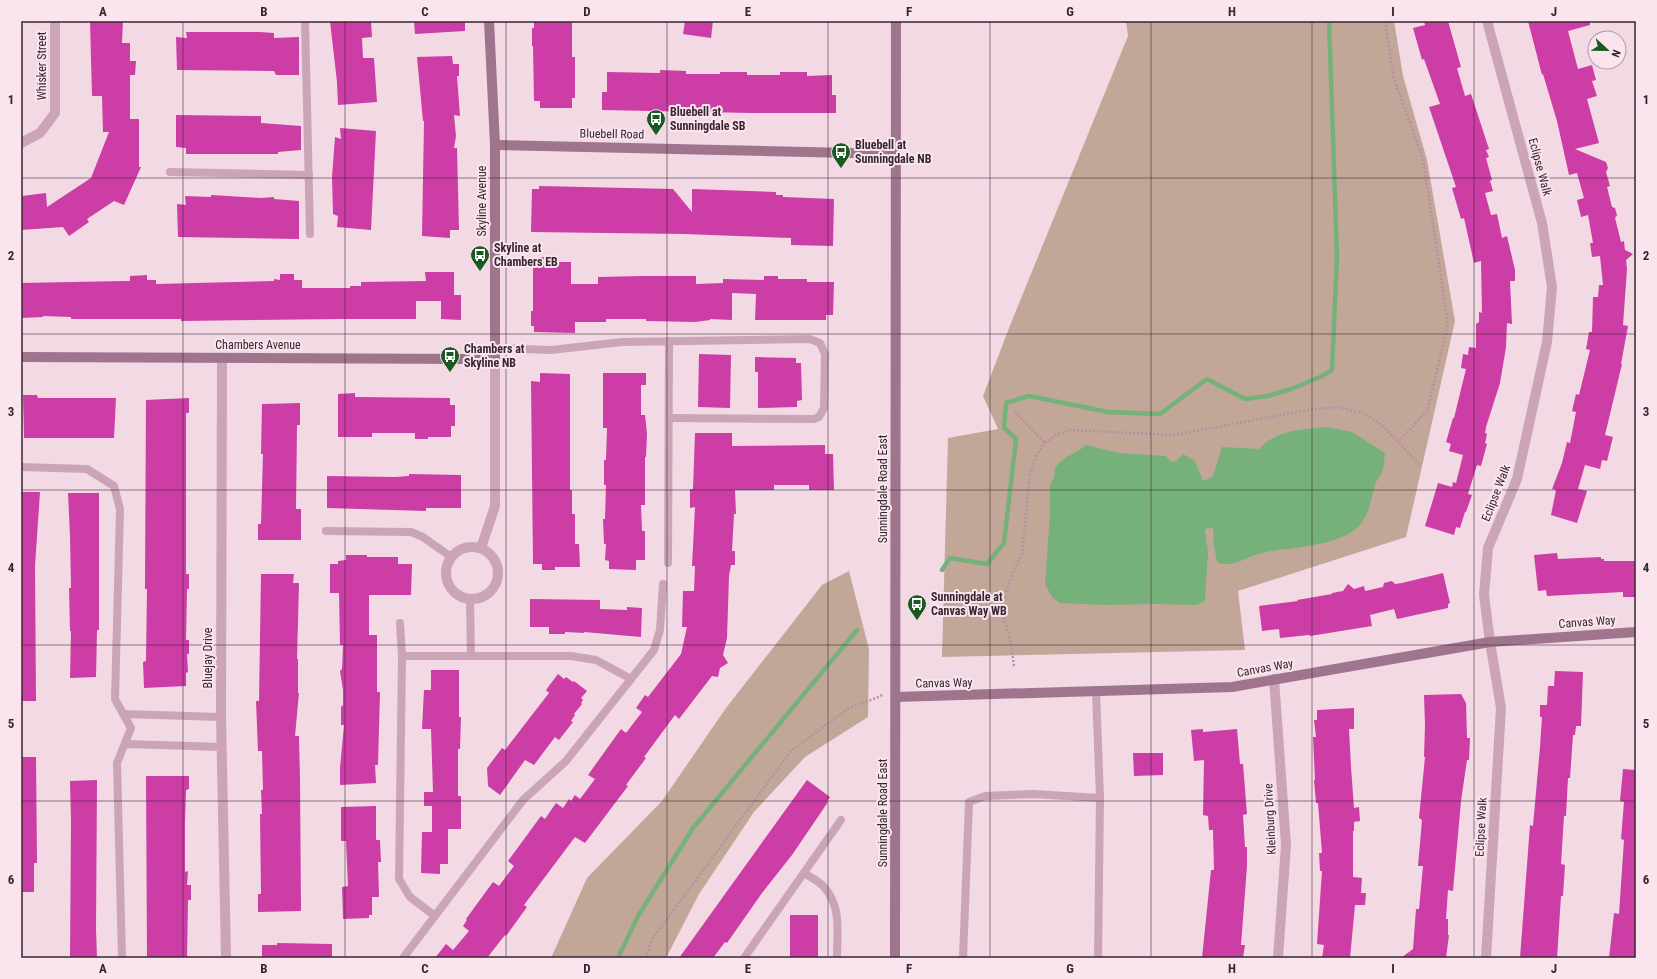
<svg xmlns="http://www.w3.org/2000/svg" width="1657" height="979" font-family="'Roboto Condensed',sans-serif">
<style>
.green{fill:#c2a798}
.water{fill:#76b17b}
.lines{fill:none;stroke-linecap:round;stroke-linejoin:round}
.stream{stroke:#76b17b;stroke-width:4.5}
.building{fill:#cc3da5}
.path{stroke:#b78ea4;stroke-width:2.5;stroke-dasharray:2 2;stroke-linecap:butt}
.lane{stroke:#cba4b8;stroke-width:8}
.street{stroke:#cba4b8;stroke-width:10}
.secondary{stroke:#9f758e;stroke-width:10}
.grid{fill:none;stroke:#362630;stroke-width:1;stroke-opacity:0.55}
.labels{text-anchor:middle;stroke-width:4;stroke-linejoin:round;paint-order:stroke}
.street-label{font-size:12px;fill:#362630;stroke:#fae5ee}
.poi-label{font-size:12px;font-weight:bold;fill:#362630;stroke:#fae5ee;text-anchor:start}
.neatline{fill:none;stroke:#362630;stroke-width:1.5}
.grid-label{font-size:13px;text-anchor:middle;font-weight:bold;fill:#362630}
</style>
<rect width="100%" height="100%" fill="#f2d9e4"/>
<g class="green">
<path d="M1126,21H1394L1403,76L1427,160L1455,321L1406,537L1238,591L1245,650L942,657L948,438L998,429L983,396L1011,323L1128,36Z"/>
<path d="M849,571L869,649L868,717L805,757L754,812L699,894L666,958H551L587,878L662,801L726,708L822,585Z"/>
</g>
<path class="water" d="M1326,427L1352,432L1385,453C1384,460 1384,469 1381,474C1379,478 1376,481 1375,485C1371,499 1369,516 1358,527C1337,547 1289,547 1261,553C1248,556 1231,569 1217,562L1214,546L1213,528L1205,529L1208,553L1205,601L1196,605L1154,604L1105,605L1060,603L1052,597L1045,584L1050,513V485C1057,476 1052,471 1057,465C1065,455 1076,454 1086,445L1119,453L1166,456L1171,462L1176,461L1183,454L1195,461L1203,481L1213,476L1222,447L1259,449C1278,429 1300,430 1326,427Z"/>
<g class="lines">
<g class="stream">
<path d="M942,570L950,558L987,564L1004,543L1016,439L1004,428L1006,403L1029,396L1108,412L1160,414L1207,379L1245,399L1268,396L1291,389L1320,377L1332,370L1337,256L1329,21"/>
<path d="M618,958L638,916L693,828L857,630"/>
</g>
</g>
<g class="building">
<path d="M90,21H123L122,43H130V61H136L135,75H130V119H139V167H141L124,205L114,201L87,219L89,222L69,236L63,227L21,230L22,196L46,193L47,207L91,178L109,132H103L102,96H92Z"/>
<path d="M330,21H371L372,37L362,38L363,58H374L377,102L338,105L337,82Z"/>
<path d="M414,21H465V31L415,34Z"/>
<path d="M534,21H572V57H575V98H572V108H540V101H534L533,46H532V28H534Z"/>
<path d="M685,21H713L711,38L683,34Z"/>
<path d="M1424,21H1448L1461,67L1457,68L1465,96L1471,94L1489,149L1486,150L1489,157L1486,158L1492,180L1490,181L1493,191L1485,193L1491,215L1497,214L1502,238L1507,236L1515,270V281H1510L1512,324L1507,323L1506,347L1500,383L1486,427L1485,433L1487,434L1485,443L1487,444L1481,466L1477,465L1468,494L1472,495L1466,512H1465L1460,528L1456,527L1454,535L1425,526L1438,483L1452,487L1453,482L1456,483L1463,455L1449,451L1451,444L1446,442L1453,418H1454L1466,369L1461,368L1463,354L1468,355L1469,347L1476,348V324L1479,322V312L1482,313L1481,261L1474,263L1464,218L1461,219L1452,188L1456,187L1429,107L1440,104L1424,59L1422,60L1413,28L1425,25Z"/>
<path d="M1528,21H1590V25L1568,31L1578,69L1592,65L1596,80L1592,81L1597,96L1587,99L1599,143L1575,149L1606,162L1608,168L1606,172L1610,186L1607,187L1612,207L1615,208L1617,215L1615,218L1621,242L1624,241L1625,250L1633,254L1626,260L1627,269L1623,325L1628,326L1621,364H1622L1605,435L1613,437L1607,461L1602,460L1600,469L1585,465L1578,489L1587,491L1577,523L1551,515L1556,490L1552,489L1562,463L1567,442L1570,443L1576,412L1572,411L1576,394L1579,395L1590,350L1586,349L1589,332H1592L1593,297H1598L1599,285H1603L1600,256L1592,257L1590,243H1593L1588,215L1581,217L1577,200L1584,198L1577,173L1569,175L1557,121L1543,74L1542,75Z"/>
<path d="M186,32H260L274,33V38L299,37V75H276L274,71L177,70L176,37L187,38Z"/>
<path d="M452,56L453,64H459V76H457L460,116L454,115L456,136L454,148H457L459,230H450V238L422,236L424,121H423L417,57Z"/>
<path d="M660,70L686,71V74H720V72H747V75H780V72H807V76L832,75V95H836V113H752L602,110V92H607V72L660,73Z"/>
<path d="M176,115L261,116V123L301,126V150L278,152V154H186V148L176,147Z"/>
<path d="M340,128L376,131L371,230L337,227L338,216L333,214L332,177L335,137L341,139Z"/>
<path d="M539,186L673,189L692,212V189L776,192V195H783V197L834,199L833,246L791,245V238L684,234L531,232L532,189H539Z"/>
<path d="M211,195L261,198L274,197V199L299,201V239L178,237L177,204L186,205L185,196L211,197Z"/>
<path d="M533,257H553V262H571V284H598V277L642,276H696V284L723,283V279L764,280V276H778V279H807V282H834L833,315H826V320H755L756,294L732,293V320L710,319V320L695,322L646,321V319H606V322H575V333L534,332V326H531V311H533Z"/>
<path d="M425,272H454V295H461V320L441,319V301H416V319H341L181,321V319H71V317L43,316V317L21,318V283L124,281H130V276L147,275V280H156V284L274,281V279L280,280V274H294V280H302V288H350V286H361V282L426,281Z"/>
<path d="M699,354L731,355L730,408L698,407Z"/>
<path d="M755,357L796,358V363H801L802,400L797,401V407L758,408V372H755Z"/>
<path d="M540,373L570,374V490H572V514H575V544H579L580,567H555V570H542V564H533L531,381L540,382Z"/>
<path d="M603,373H646V385H641V415H645L647,434L646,457H645V505H641L642,531H645V560H636V570L609,569V561L605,560L606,544H604L603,519H605L606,485H604V460H606L607,428H603Z"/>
<path d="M355,393V397L450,398V405H455V426H451V437H428V439H415V433H372V437H338V394Z"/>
<path d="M23,395H37L38,398H116L114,438H24Z"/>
<path d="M189,398V413H186V574H189V589H187L186,640H189V654H187L188,672L186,673V686L144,688L143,662L146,661L147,589H145L146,400Z"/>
<path d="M300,403V425H297L296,509H301V540H258V524H261L263,454H261L262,404Z"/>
<path d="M695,433H732V446L825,445V454H833L834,490H809V485H774V490H735L736,514H734L732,551H735V565H731L729,576L727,638L723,655L728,663L720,668L718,677L712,676L679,719L675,715L644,757L646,758L626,785L628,786L585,843L575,837L524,905L527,907L506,936L505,935L487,958H435L446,944L453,950L469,931L463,926L467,920L466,919L493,882L499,886L514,866L508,861L541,816L545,819L556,803L563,808L569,799L571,801L575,795L580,799L595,779L588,775L621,729L626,733L642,712L636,708L645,695L648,697L681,654L687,627H682L683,591H694L695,566H692L695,507L690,508V489H693Z"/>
<path d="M409,474L461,475V508H426V511L327,508V476L395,477L409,476Z"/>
<path d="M21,492H40L35,566L36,701H21Z"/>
<path d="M68,493H99V630H97L96,677L70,678L71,631H70L69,588H71L70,536Z"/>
<path d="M1557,553L1558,559L1601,557V559H1604V561H1636V597H1623V592L1547,596L1546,590L1538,591L1534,555Z"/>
<path d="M346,555H367V557H398V564H412L411,595H369V635H377V692H380L378,765H375L376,783L340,785V768L344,725H341V707L343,705V690L340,671L342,669L343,645H340L339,593H330V564H338V561L346,560Z"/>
<path d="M1443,573L1450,603L1448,604V608L1397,619L1394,609L1370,615L1372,626L1310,636L1309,635L1280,638L1279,629L1262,631L1259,606L1298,601L1297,600L1332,594V593L1343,591L1348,584L1354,589L1364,586L1365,591L1383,587L1384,583L1392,581L1395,584L1402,583Z"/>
<path d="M261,574H294L293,583H299L297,659H298V693H299L295,736H299L300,780L301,911L258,912V894H261L260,814H262L261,790H263L262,751H258L256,701H259Z"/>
<path d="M530,599L600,600V609L627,610V607L642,608L641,637L584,632V633L565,632V634H549V627H530Z"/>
<path d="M431,670H459V717H461L460,749H458V796H461V829H448V864H440V874L421,873L422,832H432V806H424V792H433L431,729H422L424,690H431Z"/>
<path d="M1555,671L1583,672L1581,726H1576L1575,735H1573L1570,778H1568L1566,816H1564L1561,864L1565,865L1563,896H1561L1557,958H1520L1530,825L1533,826L1540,747L1542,717H1540V705H1547L1548,686H1554Z"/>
<path d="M558,674L564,679L566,677L573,682L574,681L587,691L581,698L583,700L581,703L582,704L574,714L575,715L571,721L573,722L559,740L555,737L534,765L525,760L500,795L488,786L487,768L502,748L505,750L549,693L546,690Z"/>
<path d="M1461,694L1466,703L1467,738H1470L1469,760H1467L1461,801L1453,891L1448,890L1446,919H1448V935H1449L1446,958H1401L1413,949L1416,909H1419L1423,866H1418L1422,820L1419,818L1425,757H1424L1425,725L1424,695Z"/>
<path d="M1354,708V729H1349L1351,767L1354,808L1359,807L1360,821L1354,822V831H1353V877L1362,878L1361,893H1366L1365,905H1355L1350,958H1322L1324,945L1317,944L1322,871H1320L1319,853H1322L1318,803H1316L1314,780H1315L1313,737H1316L1314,720H1317V710Z"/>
<path d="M1203,729V732L1237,729L1240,764H1243L1247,814L1243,815L1245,847H1247V866L1241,945H1245L1243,958H1202L1211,870H1214L1213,830H1209L1208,816L1203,815L1204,760L1194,761L1191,730Z"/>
<path d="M1133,753H1163V775L1134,776Z"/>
<path d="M21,757H36L37,863H34V892H21Z"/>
<path d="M1623,769L1636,770V958H1609L1614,913L1619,914L1624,840L1621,839L1624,802L1620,801Z"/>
<path d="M146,776H189V789L186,790L185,823V872L188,871L187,885H191V900H188L187,958H147Z"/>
<path d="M97,780L96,929L97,958H70L71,821L70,781Z"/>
<path d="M807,780L830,797L827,801L828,802L792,855L762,893L727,943L725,942L713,958H679Z"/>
<path d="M376,806V840H380L381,862H378L379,897H372V915H369V918L343,919L342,887L348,886L346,841H341V807Z"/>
<rect x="790" y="915" width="28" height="43"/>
<path d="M277,943L332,944V958H262V945H277Z"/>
</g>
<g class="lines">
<g class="path">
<path d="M1385,21L1394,79L1423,159L1448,324L1427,411L1399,441"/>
<path d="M1015,412L1045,443"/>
<path d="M1014,666L1011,644L1002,610L1005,594L1015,568L1022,554L1030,474L1037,455L1045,443L1056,435L1070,430L1174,435L1313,409L1339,407L1365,414L1383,426L1420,465"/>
<path d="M645,958L653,938L791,751L849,708L881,696L882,693"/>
</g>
<g class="lane">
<path d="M305,21L310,234"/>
<path d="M170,172L309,175"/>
<path d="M494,348L551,350L622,342L810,339L820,343L825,354L824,408L819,417L814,419L669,418"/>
<path d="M21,467L87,469L114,486L120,509L115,699L131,728L117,763L122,958"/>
<path d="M326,531L411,532L423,537L451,557"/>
<path d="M668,563L669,341"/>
<path d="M470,598L471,656"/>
<path d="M400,623L402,656L399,879L410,897L435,916"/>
<path d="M402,656H571L596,660L631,679"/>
<path d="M1096,692L1100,798L1098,958"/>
<path d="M123,714L221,717"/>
<path d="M125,744L222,747"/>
<path d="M804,873C810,877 819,881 824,887C842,907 837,933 837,958"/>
<path d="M403,958L523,800L566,761L654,650L660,630L663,584"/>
<path d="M744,958L841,820"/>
<path d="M963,958L969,802L985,796L1033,794L1100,798"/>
</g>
<g class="street">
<path d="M21,143L40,133L55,113V21"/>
<path d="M222,358L221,717L226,958"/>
<circle cx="472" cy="573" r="26"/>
<path d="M481,548L495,506V357"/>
<path d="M1274,679L1286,845L1278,958"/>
<path d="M1486,958L1501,708L1490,642L1484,595L1488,548L1517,479L1547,342L1552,287L1542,223L1487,21"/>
</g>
<g class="secondary">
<path d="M495,145L896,154"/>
<path d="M21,357L468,359L495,357V145L489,21"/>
<path d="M896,697L1232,687L1490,642L1636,632"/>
<path d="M895,958L896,21"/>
</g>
</g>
<path class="grid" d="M183,21V958M345,21V958M506,21V958M667,21V958M828,21V958M990,21V958M1151,21V958M1312,21V958M1474,21V958M21,178H1636M21,334H1636M21,490H1636M21,645H1636M21,801H1636"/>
<defs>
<g id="bus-pin" transform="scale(1)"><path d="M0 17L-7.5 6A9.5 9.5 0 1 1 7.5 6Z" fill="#1a5920" stroke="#fae5ee"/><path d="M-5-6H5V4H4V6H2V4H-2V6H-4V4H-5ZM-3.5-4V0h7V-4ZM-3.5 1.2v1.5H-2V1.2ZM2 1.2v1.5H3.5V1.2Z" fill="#fff"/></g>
</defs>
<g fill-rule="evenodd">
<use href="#bus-pin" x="656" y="119"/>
<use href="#bus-pin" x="841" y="152"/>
<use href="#bus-pin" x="480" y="255"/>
<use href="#bus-pin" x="450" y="356"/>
<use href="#bus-pin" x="917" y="604"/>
</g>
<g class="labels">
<g class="street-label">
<text transform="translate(42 66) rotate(-90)" y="4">Whisker Street</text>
<text transform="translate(612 134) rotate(1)" y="4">Bluebell Road</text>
<text transform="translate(1540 167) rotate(75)" y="4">Eclipse Walk</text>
<text transform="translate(482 201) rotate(-90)" y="4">Skyline Avenue</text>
<text x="258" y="349">Chambers Avenue</text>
<text transform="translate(883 489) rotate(-90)" y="4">Sunningdale Road East</text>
<text transform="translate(1496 493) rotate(-69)" y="4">Eclipse Walk</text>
<text transform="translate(1587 622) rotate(-4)" y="4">Canvas Way</text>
<text transform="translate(208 658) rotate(-90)" y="4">Bluejay Drive</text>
<text transform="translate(1265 668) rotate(-10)" y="4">Canvas Way</text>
<text transform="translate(944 683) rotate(-1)" y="4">Canvas Way</text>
<text transform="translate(883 813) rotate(-90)" y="4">Sunningdale Road East</text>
<text transform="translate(1270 819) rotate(-93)" y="4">Kleinburg Drive</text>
<text transform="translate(1481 827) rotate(-87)" y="4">Eclipse Walk</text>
</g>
<g class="poi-label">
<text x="670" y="116">Bluebell at<tspan x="670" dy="14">Sunningdale SB</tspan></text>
<text x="855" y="149">Bluebell at<tspan x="855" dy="14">Sunningdale NB</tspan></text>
<text x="494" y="252">Skyline at<tspan x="494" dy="14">Chambers EB</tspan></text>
<text x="464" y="353">Chambers at<tspan x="464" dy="14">Skyline NB</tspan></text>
<text x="931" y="601">Sunningdale at<tspan x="931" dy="14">Canvas Way WB</tspan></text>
</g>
</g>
<rect width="1657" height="979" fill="none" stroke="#fae5ee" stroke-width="44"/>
<g transform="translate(1607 50) rotate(112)"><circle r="19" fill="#fae5ee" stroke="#ac99a2"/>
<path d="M0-3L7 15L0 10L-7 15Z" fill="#1a5920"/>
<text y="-6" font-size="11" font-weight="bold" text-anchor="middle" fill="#362630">N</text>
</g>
<rect x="22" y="22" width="1613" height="935" class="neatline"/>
<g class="grid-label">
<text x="103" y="16">A</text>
<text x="264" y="16">B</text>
<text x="425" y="16">C</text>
<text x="587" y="16">D</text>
<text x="748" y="16">E</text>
<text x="909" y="16">F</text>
<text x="1070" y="16">G</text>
<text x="1232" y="16">H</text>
<text x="1393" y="16">I</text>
<text x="1554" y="16">J</text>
<text x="11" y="104">1</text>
<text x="1646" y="104">1</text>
<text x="11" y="260">2</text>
<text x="1646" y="260">2</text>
<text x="11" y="416">3</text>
<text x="1646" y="416">3</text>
<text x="11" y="572">4</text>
<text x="1646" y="572">4</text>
<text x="11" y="728">5</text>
<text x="1646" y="728">5</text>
<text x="11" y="884">6</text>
<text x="1646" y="884">6</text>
<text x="103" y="973">A</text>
<text x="264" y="973">B</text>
<text x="425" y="973">C</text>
<text x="587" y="973">D</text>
<text x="748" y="973">E</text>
<text x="909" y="973">F</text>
<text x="1070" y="973">G</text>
<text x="1232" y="973">H</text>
<text x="1393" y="973">I</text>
<text x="1554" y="973">J</text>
</g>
</svg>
